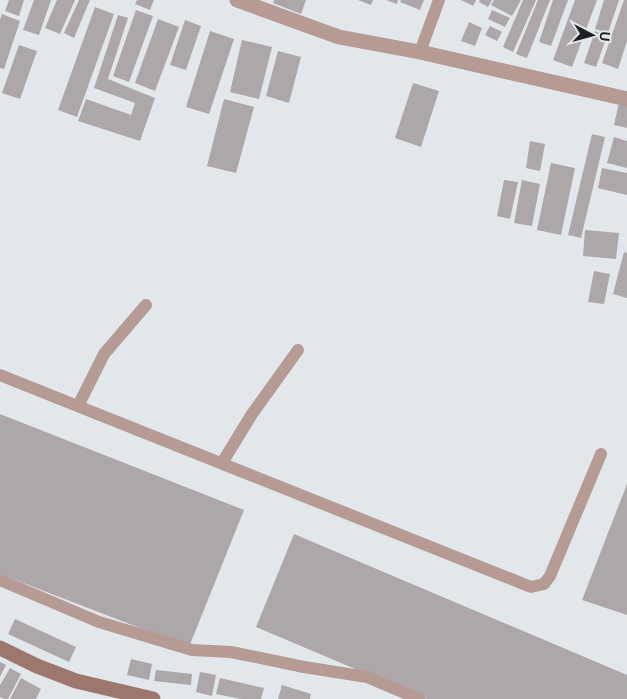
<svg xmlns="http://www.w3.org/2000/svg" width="627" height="699" font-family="Figtree,sans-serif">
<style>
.building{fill:#aea7aa}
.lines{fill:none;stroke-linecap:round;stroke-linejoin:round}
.lane{stroke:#b69b94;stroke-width:12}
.street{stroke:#b69b94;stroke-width:15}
.secondary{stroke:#9d776d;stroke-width:15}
</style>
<rect width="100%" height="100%" fill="#e2e7ec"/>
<g class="building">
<path d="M9,0H24L19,16L5,11Z"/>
<path d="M34,0H51L39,35L23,30Z"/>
<path d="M57,0H75L60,34L45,28Z"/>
<path d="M79,0H90L74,38L64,33Z"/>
<path d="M137,0H154L150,10L135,4Z"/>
<path d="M274,0H306L301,14L273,3Z"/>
<path d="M358,0H373L371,5Z"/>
<path d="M386,0H398L397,4Z"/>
<path d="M401,0H424L420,10L400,2Z"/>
<path d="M461,0H476L473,6Z"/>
<path d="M480,0H492L488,7L479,2Z"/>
<path d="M494,0H521L512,16L491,5Z"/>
<path d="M523,0H536L513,52L503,47Z"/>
<path d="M538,0H550L527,58L516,54Z"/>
<path d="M553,0H568L551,46L539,42Z"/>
<path d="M575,0H597L572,67L553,60Z"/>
<path d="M604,0H619L608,33L595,29Z"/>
<path d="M624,0H627V41L618,69L602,63Z"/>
<path d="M95,7L114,14L77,117L58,110Z"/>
<path d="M136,10L153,16L129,82L113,76Z"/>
<path d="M492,10L510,18L505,27L488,19Z"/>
<path d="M2,14L20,21L4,69L0,68V19Z"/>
<path d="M118,15L128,18L108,79L155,98L140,141L78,121L86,99L131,115L135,103L94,88Z"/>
<path d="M158,19L179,27L155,91L135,83Z"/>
<path d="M185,20L201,26L186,70L170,65Z"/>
<path d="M469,22L482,28L475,46L461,41Z"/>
<path d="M490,26L502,32L497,41L485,35Z"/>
<path d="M210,31L234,39L209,114L186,107Z"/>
<path d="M595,31L607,36L596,67L584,63Z"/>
<path d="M242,40L272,47L259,99L230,92Z"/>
<path d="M19,45L37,51L20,99L2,93Z"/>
<path d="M278,51L301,57L289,103L266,96Z"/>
<path d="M413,83L439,91L421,147L395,138Z"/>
<path d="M224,99L254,107L236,173L207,166Z"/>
<path d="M619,102L627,104V128L614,125Z"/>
<path d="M592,134L605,137L581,238L568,235Z"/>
<path d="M614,137L627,141V168L607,163Z"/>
<path d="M530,141L545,144L540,171L526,168Z"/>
<path d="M551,163L575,168L561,235L537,230Z"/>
<path d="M602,168L627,173V195L598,188Z"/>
<path d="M504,180L518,182L510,219L497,216Z"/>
<path d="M522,180L540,184L532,226L514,223Z"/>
<path d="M585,230L619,233L616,259L583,256Z"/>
<path d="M624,252L627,253V298L613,294Z"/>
<path d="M594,271L610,274L604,304L588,302Z"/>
<path d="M0,414L244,510L189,647L0,574Z"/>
<path d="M627,484V615L582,600Z"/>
<path d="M294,534L627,675V699H426L256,627Z"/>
<path d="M15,619L76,647L69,662L8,634Z"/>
<path d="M131,659L152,664L149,680L127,675Z"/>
<path d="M0,662L6,665L0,677Z"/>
<path d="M10,668L21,674L8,699H4L0,697V685Z"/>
<path d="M156,670L192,674L191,685L154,681Z"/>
<path d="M200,672L216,675L212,696L196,692Z"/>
<path d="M21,678L41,689L36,699H10Z"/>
<path d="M220,678L264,688L261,699H241L216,694Z"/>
<path d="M282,685L311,694L310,699H278Z"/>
</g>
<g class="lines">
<g class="lane">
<path d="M420,52L439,0"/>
<path d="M0,375L531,587L544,584L550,576L601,454"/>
<path d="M78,406L104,354L146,305"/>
<path d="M222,463L252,414L298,350"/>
<path d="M0,580L99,622L192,650L231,652L304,667L367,677L419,699"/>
</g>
<path class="street" d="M237,0L339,37L420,52L627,99"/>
<path class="secondary" d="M0,648L37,666L76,681L153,699"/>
</g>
<g transform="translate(592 35) rotate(96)" stroke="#e2e7ec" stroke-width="4" paint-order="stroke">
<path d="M0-4L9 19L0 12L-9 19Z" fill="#1d1f21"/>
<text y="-8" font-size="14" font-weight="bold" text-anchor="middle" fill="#1d1f21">U</text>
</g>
</svg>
